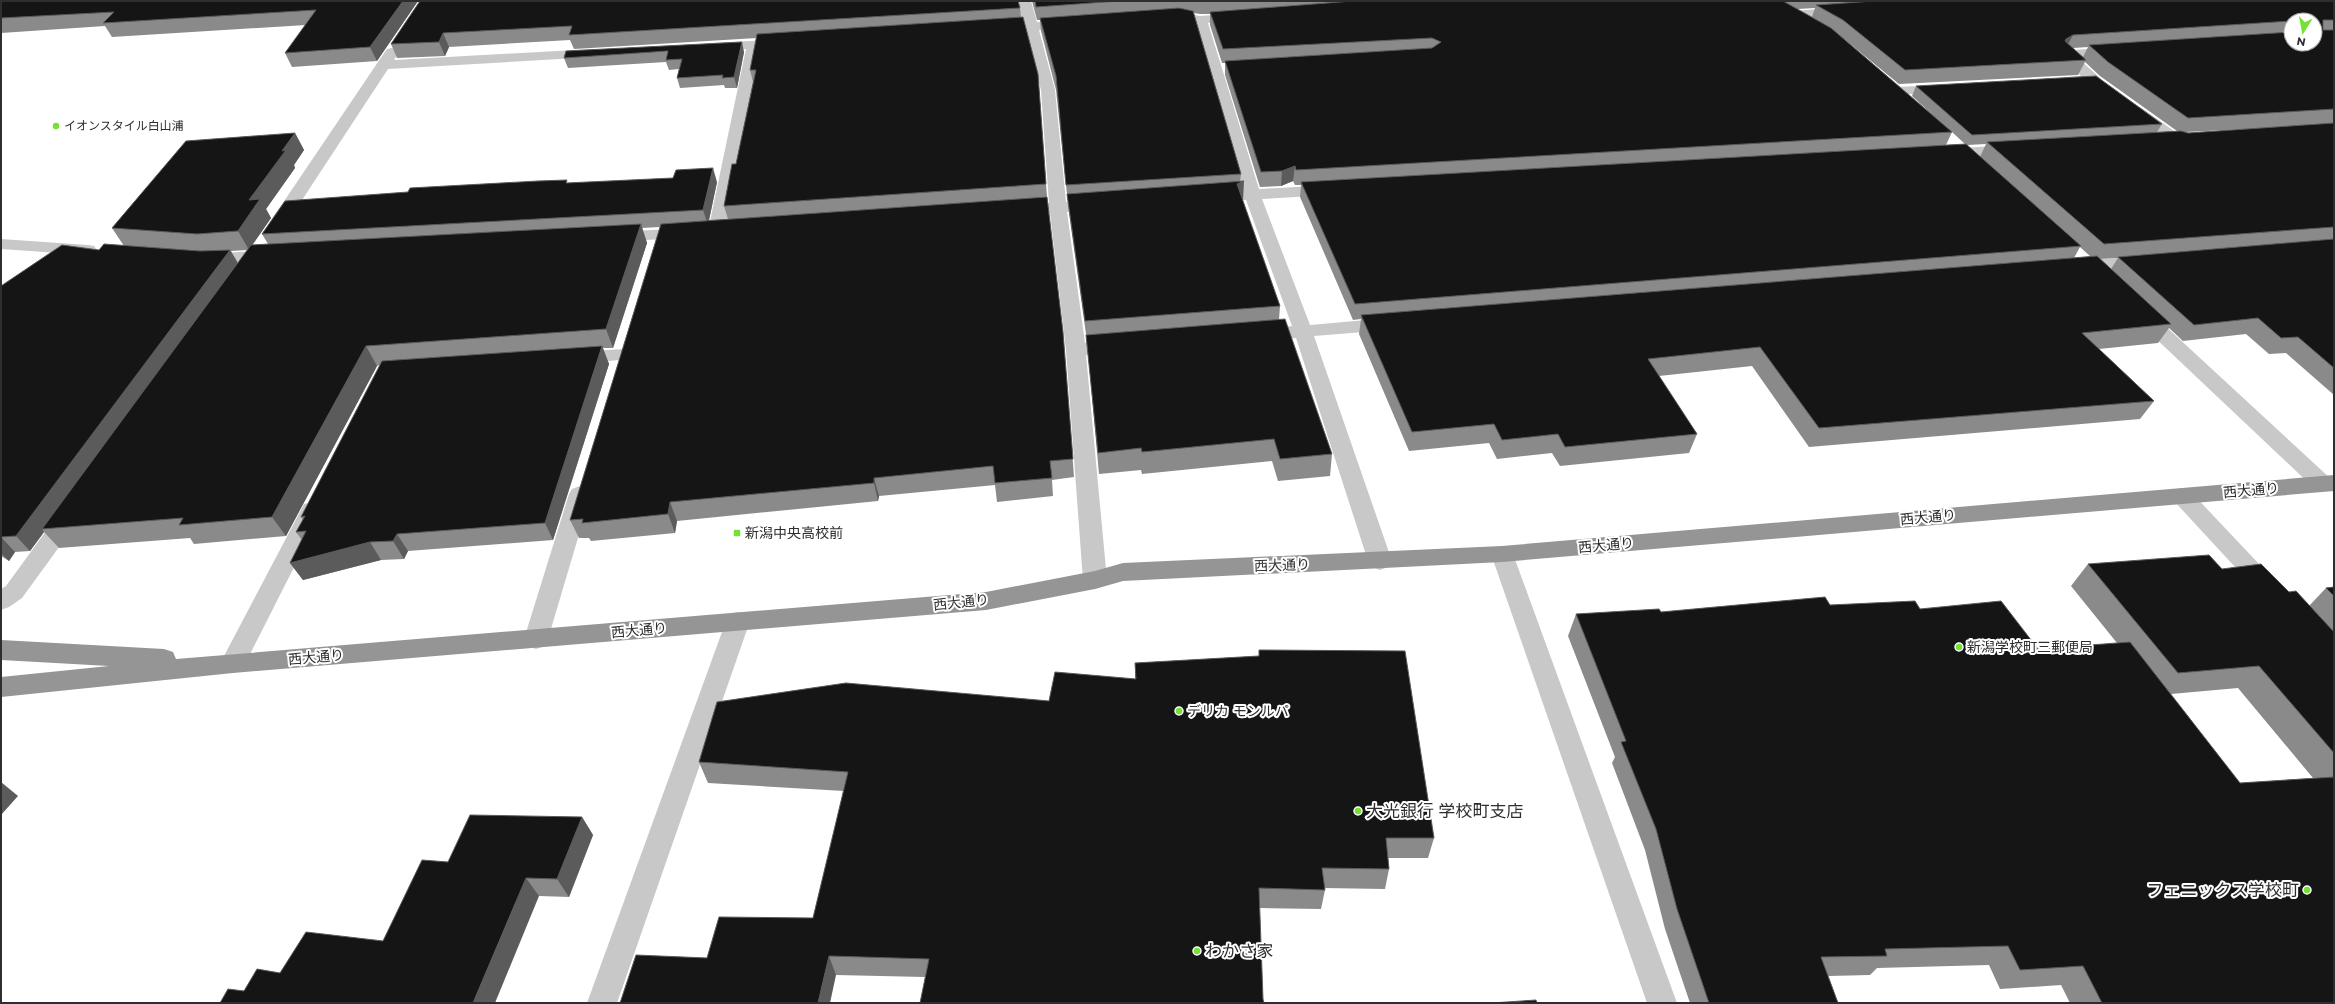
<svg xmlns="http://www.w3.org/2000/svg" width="2335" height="1004" font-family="Montserrat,'Noto Sans JP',sans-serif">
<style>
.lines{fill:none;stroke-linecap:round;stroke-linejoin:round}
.street{fill:#c8c8c8;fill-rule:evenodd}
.highway{fill:#959595;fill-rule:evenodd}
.wall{fill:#8a8a8a;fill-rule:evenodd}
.shaded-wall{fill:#5b5b5b}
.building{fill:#151515;stroke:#5b5b5b}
.poi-dot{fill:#74e134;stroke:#fff;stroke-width:1.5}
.labels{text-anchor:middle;stroke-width:4;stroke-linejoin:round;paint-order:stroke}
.far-poi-label{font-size:12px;fill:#2e2e2e;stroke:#fff;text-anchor:start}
.street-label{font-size:14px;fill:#2e2e2e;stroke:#fff}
.poi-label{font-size:14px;fill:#2e2e2e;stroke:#fff;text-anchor:start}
.near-poi-label{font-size:17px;fill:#2e2e2e;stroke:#fff;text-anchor:start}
</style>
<rect width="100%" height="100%" fill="#fff"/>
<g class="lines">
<g class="street">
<path d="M1017,1H1031L1037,22L1071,20L1078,24L1071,28L1039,30L1055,90L1066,202L1104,201L1106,205L1104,209L1067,212L1085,343L1116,340L1123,342L1126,346L1123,350L1086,355L1107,580L1103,586L1095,589L1087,586L1083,580L1066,350L1050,213L1012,214L1010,210L1012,206L1049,203L1041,90L1025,31L996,33L989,29L996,25L1023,23Z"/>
<path d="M1843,7L1850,11L1848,14L1794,19L1787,15L1794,11Z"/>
<path d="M1179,12L1200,16L1240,13L1247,17L1240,21L1208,23L1259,189L1331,185L1337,186L1339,190L1337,194L1331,195L1262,199L1310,325L1389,318L1396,320L1398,324L1396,328L1389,330L1314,336L1392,561L1388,567L1380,570L1372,567L1368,561L1296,338L1260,341L1253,339L1250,335L1253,331L1292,326L1246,200L1208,201L1206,197L1208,193L1243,190L1194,23C1186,21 1164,22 1160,17L1162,14Z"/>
<path d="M786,39L793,43L791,46L760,49L726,231L723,235H711L708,231L746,49L712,51L705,47L712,43Z"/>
<path d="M2114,47L2121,51L2119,54L2078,58L2099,77L2101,80L2099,83L2068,85L2061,81L2068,77L2081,76L2061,57L2059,54L2061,51Z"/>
<path d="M392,48L399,52L394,60L594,49L601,53L594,57L388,69L283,229H271L268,225L378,62L387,49Z"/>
<path d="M1944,85L1951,89L1949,92L1895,95L1888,91L1895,87Z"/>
<path d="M2135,105L2140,107L2184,138L2186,141L2184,144H2172L2130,113L2127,110L2130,107Z"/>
<path d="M2012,145L2018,147L2020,150L2018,153L1944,159L1938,157L1936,154L1938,151L1944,149Z"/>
<path d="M688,228L694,229L697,233L694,237L615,242L609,241L606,237L609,233L615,232Z"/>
<path d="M1,239L88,245L94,246L97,250L94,254L88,255L1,249Z"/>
<path d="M271,250L277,251L280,255L277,259L206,264L200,263L197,259L200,255L206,254Z"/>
<path d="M2145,256L2151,257L2154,261L2151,265L2075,271L2069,270L2066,266L2069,262L2075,261Z"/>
<path d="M2141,308L2148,310L2331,479L2334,484L2331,489L2323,492L2315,489L2134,318L2132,314L2134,310Z"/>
<path d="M623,349L630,351L633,355L630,359L576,364L569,362L566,358L569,354L576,352Z"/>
<path d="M580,486L588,489L591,494L548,639L545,646L536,649L527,646L524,639L569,494L572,489Z"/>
<path d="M2182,488L2190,491L2276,582L2280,588L2276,594L2268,597L2260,594L2174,501L2171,496L2174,491Z"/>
<path d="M312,502L320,504L323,510L242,670L233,673L224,670L221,663L224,656L301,510L304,504Z"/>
<path d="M70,507L78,509L81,515L78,521L22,598L9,607L1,610V589L6,586L62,509Z"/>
<path d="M1502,546L1510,548L1513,554L1677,1003H1647L1491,554L1494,548Z"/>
<path d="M738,612L747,614L750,621L617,1003H587L726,621L729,614Z"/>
</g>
<path class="highway" d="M2334,475V491L1502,562L1123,581L1095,589L986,610L233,673L1,697V677L109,666L1,660V640L164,649L173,652L176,659L986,592L1095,571L1123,563L1502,546Z"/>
</g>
<g class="wall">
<path d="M1,1H418L377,61L292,67L285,53L306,25L112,37L105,26L1,33Z"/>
<path d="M420,1L1020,8L1021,17L1038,74L1047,197L1063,332L1074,477L1052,480L1053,496L997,502L995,485L879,496L878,501L677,521L675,533L591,541L589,538H579L570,520L660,227L642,228L647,243L613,348H603L609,364L553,540L408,551L404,559L381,560L303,580L290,563L302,540L296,532L303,520L301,517L380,365L377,366L286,536L194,544L190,538L59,548L44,532L30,551L15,552L9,561L1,556V286L99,250L124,246L112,228L295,133L304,150L294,165L295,168L266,209L271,218L252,245L268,244L262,234L568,183L717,182L709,220L728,219L724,206L736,164L753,82L750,70L757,38L574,49L570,40L449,47L445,56L397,58L391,44ZM247,250L238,263L231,251Z"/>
<path d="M1032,1H2334V395L2286,353L2269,354L2246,334L2183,341L2169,328L2158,343L2099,349L2154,401L2140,419L1809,447L1752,366L1659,376L1697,434L1689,453L1560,466L1552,453L1497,459L1489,443L1409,451L1359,334L1361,319L1353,320L1300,197L1301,185H1295L1293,181L1281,186L1260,187L1225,75V63H1222L1210,25V14H1200L1194,13L1241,174L1240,182L1243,201L1280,306L1279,320L1332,454L1330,476L1278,481L1272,461L1142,474L1141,470L1099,474L1087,341L1069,213L1056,90L1041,31L1040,20H1037ZM1815,8L1812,17L1798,9ZM2291,20H2315L2291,44ZM1838,34L1899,84L2078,75L2085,62L2100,76L2177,131L2157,132L2162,124L1916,86L1912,96L1933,115ZM2088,47L2083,57L2073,48ZM2247,129L2188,133L2186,132ZM1952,132L1965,144L1946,145ZM1986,144L1980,157L1967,145ZM2080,247L2091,257L2074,258ZM2116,258H2118L2111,269L2100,259Z"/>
<path d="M566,51L744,52L737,88H725L724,85L680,88L677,78L679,69L669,70L666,62L568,68L564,58Z"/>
<path d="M2088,564L2222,569L2289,592L2309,606L2326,588L2334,587V1003H2070L2061,985L2000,989L1989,965L1877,968L1870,975L1828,976L1838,1003H1690L1665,929L1645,850L1612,763L1615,757L1568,636L1576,614L1661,612L1830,605L1920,609L2038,649L2117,643L2071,586ZM2238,688L2313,778L2240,783L2171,694Z"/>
<path d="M1259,650L1434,838L1428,858H1388L1389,869L1385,889L1324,888L1325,890L1321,909L1260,908L925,977L836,975L707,958L813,918L844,791L708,783L699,762L1049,701L1135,679V663L1259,656Z"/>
<path d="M582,817L593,835L569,897L539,896L244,991L280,973L383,941L448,862Z"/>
</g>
<g class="shaded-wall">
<path d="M403,1H418L377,61L370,47Z"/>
<path d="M443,33L449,47L445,56L439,42Z"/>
<path d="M2073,35L2066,48L2058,53L2066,39Z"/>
<path d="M742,42L744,52L737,88L734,77Z"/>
<path d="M295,133L304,150L294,165L295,168L266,209L271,218L249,250L238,231L249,200L282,151Z"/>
<path d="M1295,166L1293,181L1281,186L1282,171Z"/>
<path d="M713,168L717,182L708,225L703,210Z"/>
<path d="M1244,181L1243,201L1237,184Z"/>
<path d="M641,224L647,243L613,348L606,329Z"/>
<path d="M230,250L239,265L42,529L44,532L30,551L16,536Z"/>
<path d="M366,346L377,366L286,536L272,517Z"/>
<path d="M602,346L609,364L553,540L545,523Z"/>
<path d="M874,478L879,496L878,501L874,483Z"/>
<path d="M670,502L677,521L675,533L668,514Z"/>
<path d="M397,534L408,551L404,559L393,541Z"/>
<path d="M1,537L15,552L9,561L1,553Z"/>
<path d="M370,542L381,560L303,580L290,563Z"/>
<path d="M1,782L18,796L1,815Z"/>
<path d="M582,817L593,835L569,897L557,879Z"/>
<path d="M526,878L539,896L495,1003H473Z"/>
<path d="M829,956L836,975L830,1003H818Z"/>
</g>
<g class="building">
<path d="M1,1H403L370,47L285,53L316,10L103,23L114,12L1,18Z"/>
<path d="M420,1H1018L1020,8L569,35L572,26L443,33L439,42L391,44Z"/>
<path d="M1035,1H1119L1036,7Z"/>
<path d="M1353,1H1783L1831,28L1952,132L1296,170L1295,166L1282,171L1261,172L1225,61L1432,48L1441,42L1432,38L1223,49L1210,12Z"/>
<path d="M1874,1H2334V20H2323V30H2334V109L2188,118L2108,62L2089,45L2291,32V44H2315V20H2291V21L2073,35L2066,39L2065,41L2086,60L1905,70L1843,20L1816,5Z"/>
<path d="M1179,8L1193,11L1241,174L1066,185L1056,76L1040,18Z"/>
<path d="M1023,17L1038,74L1046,184L724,206L732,164H736L756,70H750L757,34Z"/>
<path d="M742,42L734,77L722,78L723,75L677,78L682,59L666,60L668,51L564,58L566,51Z"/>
<path d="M2096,76L2162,124L1972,135L1916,86Z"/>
<path d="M2334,123V227L2104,244L1987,142L2181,131L2188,133Z"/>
<path d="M295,133L282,151L286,150L249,200L260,199L238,231L197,234L112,228L186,141Z"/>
<path d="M1966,144L2081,246L1355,304L1301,182Z"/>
<path d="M713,168L703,210L262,234L285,201L408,192L410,188L538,181L567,180L566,183L673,178L676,170Z"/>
<path d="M1244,181L1237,184L1280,306L1085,321L1067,194Z"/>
<path d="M1047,197L1063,332L1073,459L1050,461L1052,478L995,483L993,466L874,478V483L670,502L668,514L582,523L583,519L570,520L661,224Z"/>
<path d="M641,224L606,329L366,346L272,517L179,525L183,518L42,529L251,245Z"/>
<path d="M2334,239V368L2298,337L2281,338L2258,318L2194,325L2118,257Z"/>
<path d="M104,244L200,251L230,250L16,536L1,537V286L62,245L99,250Z"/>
<path d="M2097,256L2171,324L2082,333L2154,401L1819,428L1760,347L1648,359L1697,434L1565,447L1558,434L1502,440L1494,424L1412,432L1361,315Z"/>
<path d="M1285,319L1332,454L1280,459L1274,439L1142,452L1141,448L1098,453L1086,335Z"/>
<path d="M602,346L545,523L397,534L393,541L370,542L290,563L306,531L296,532L305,516L301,517L382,361Z"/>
<path d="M2209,555L2222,569L2261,564L2289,592L2296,591L2334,632V753L2259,666L2178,673L2088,564Z"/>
<path d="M2334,587V596L2326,588Z"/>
<path d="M1825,597L1830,605L1915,601L1920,609L2001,601L2038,649L2130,642L2240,783L2334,777V1003H2102L2083,966L2020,970L2008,946L1885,949L1887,956L1821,957L1838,1003H1709L1677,909L1656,829L1621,742L1626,741L1576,614L1659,609L1661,612Z"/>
<path d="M1259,650L1405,651L1434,838H1386L1389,869L1322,868L1325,890L1259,888L1263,999L1264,1003H920L929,959L829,956L818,1003H620L636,955L707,958L719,917L813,918L848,772L699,762L717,702L846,683L1049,701L1055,672L1136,679L1135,663L1259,656Z"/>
<path d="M470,815L582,817L557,879L526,878L473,1003H220L228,989L244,991L257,969L280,973L306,932L383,941L422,860L448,862Z"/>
<path d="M1536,1000L1537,1003H1492Z"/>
</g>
<g class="poi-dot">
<circle cx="56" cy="126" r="4"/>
<rect x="733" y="529" width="8" height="8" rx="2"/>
<circle cx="1959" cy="647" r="4"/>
<circle cx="1179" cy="711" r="4"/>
<circle cx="1358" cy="811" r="4"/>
<circle cx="2307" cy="890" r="4"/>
<circle cx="1197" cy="951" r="4"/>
</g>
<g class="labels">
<g class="far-poi-label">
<text x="64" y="130">イオンスタイル白山浦</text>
</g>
<g class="street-label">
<text transform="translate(2251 490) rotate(-5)" y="5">西大通り</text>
<text transform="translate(1928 517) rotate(-5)" y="5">西大通り</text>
<text transform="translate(1606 545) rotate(-5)" y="5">西大通り</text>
<text transform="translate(1282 565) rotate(-2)" y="5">西大通り</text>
<text transform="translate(961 602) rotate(-6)" y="5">西大通り</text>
<text transform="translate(639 630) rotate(-5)" y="5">西大通り</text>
<text transform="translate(316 657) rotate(-5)" y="5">西大通り</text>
</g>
<g class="poi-label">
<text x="745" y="538">新潟中央高校前</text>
<text x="1967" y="652">新潟学校町三郵便局</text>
<text x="1187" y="716">デリカ モンルパ</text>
</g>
<g class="near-poi-label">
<text x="1366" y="817">大光銀行 学校町支店</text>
<text x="2299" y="896" text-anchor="end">フェニックス学校町</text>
<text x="1205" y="957">わかさ家</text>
</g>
</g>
<rect width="2335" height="1004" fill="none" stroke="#2e2e2e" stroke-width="4"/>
<g transform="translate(2303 32) rotate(191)"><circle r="19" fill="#ffffff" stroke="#ababab"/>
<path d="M0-3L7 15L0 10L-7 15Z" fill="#74e134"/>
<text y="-6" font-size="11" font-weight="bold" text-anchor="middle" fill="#2e2e2e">N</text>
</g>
</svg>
